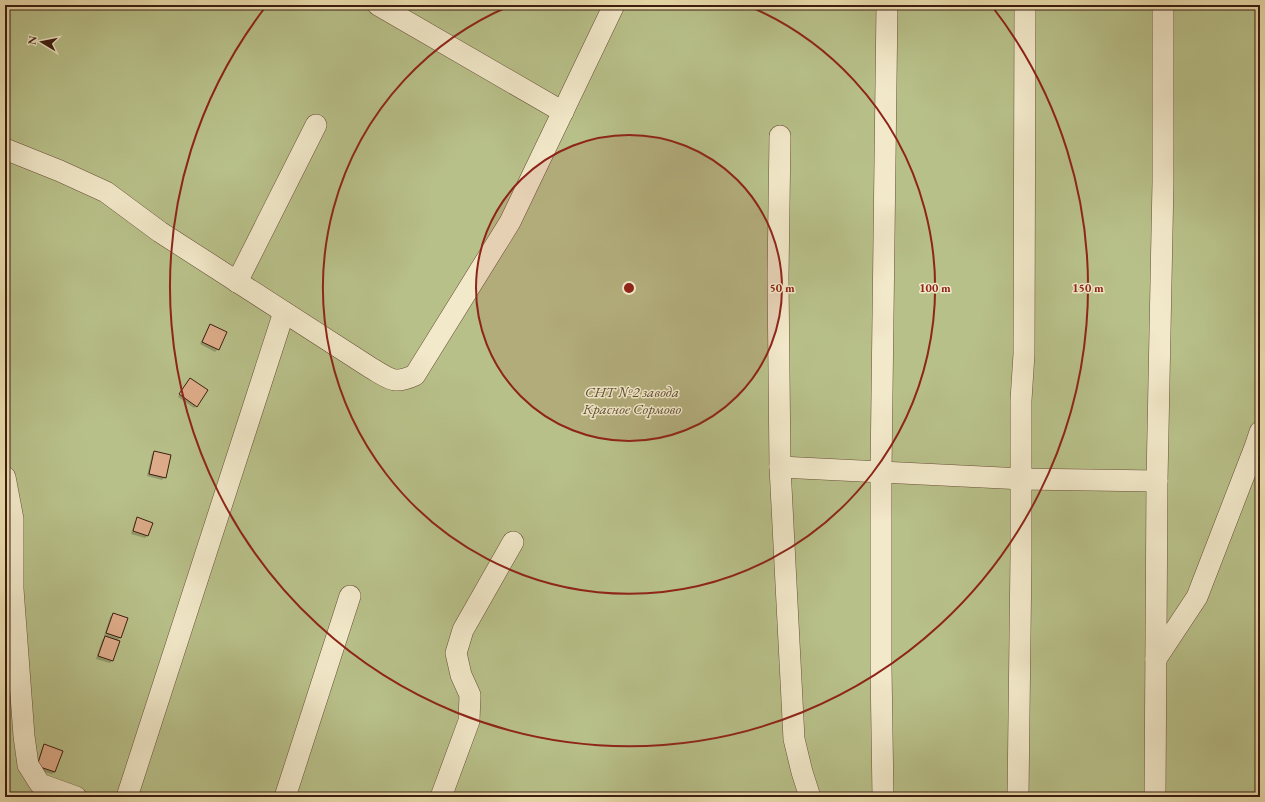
<svg xmlns="http://www.w3.org/2000/svg" width="1265" height="802" font-family="'EB Garamond',serif">
<style>
.green{fill:#b8c089;stroke:#7a6e4c}
.shadow{fill:#0003}
.building{fill:#deac8a;stroke:#3c1d10}
.lines{fill:none;stroke-linecap:round;stroke-linejoin:round}
.minor-casing{stroke:#684d37;stroke-width:22}
.minor{stroke:#f2e9ca;stroke-width:21}
.ring{fill:none;stroke:#8f2418;stroke-width:2}
.labels{text-anchor:middle;stroke-width:3;stroke-linejoin:round;paint-order:stroke}
.park-label{font-size:15px;font-style:italic;fill:#614e34;stroke:#f2e9ca}
.centre{fill:#8f2418;stroke:#f2e9ca;stroke-width:2}
.ring-label{font-size:12px;text-anchor:middle;font-weight:bold;fill:#8f2418;stroke:#f2e9ca;stroke-width:3;stroke-linejoin:round;paint-order:stroke}
</style>
<rect width="100%" height="100%" fill="#ebddad"/>
<filter id="stains"><feTurbulence type="fractalNoise" baseFrequency=".005" numOctaves="4"/><feColorMatrix values="0 0 0 0 .2 0 0 0 0 .09 0 0 0 0 .02 0 0 0 .5 -.17"/></filter>
<radialGradient id="worn" r=".72"><stop offset=".6" stop-color="#630" stop-opacity="0"/><stop offset="1" stop-color="#630" stop-opacity=".3"/></radialGradient>
<rect class="green" x="5" y="5" width="1255" height="792"/>
<g class="shadow">
<path d="M210,325L218,349L215,352L200,344L208,328Z"/>
<path d="M188,382L196,406L194,408L178,397Z"/>
<path d="M154,452L165,477L162,480L147,476L152,454Z"/>
<path d="M138,519L147,536L145,538L131,534L135,521Z"/>
<path d="M113,614L120,638L117,641L119,642L112,661L110,663L96,659L102,640L106,636H104L110,617Z"/>
<path d="M44,745L55,772L52,774L35,769L42,748Z"/>
</g>
<g class="building">
<path d="M210,324L227,332L219,350L202,342Z"/>
<path d="M190,378L208,390L197,407L179,394Z"/>
<path d="M154,451L171,455L166,478L149,474Z"/>
<path d="M137,517L153,523L148,536L133,531Z"/>
<path d="M113,613L128,618L121,638L106,633Z"/>
<path d="M105,636L120,641L113,661L98,656Z"/>
<path d="M44,744L63,751L55,772L37,766Z"/>
</g>
<g class="lines">
<g class="minor-casing">
<g id="minor">
<path d="M378,5L563,112"/>
<path d="M780,136L778,277L780,467L794,739L802,772L810,797"/>
<path d="M5,149L60,171L106,192L160,232L371,368C390,379 394,385 415,375L510,222L614,5"/>
<path d="M237,282L316,125"/>
<path d="M780,467L1021,479L1157,481"/>
<path d="M5,477L13,519V589L24,736L28,765L40,784L76,797"/>
<path d="M1156,659L1197,597L1255,447L1260,432"/>
<path d="M127,797L284,312"/>
<path d="M285,797L350,596"/>
<path d="M441,797L469,721L470,695L461,675L456,653L463,630L513,542"/>
<path d="M883,797L881,667V472L887,5"/>
<path d="M1018,797L1021,556V400L1024,354L1025,5"/>
<path d="M1155,797L1157,481L1163,182V5"/>
</g>
</g>
<use href="#minor" class="minor"/>
</g>
<circle cx="629" cy="288" r="153" fill="#8f2418" fill-opacity=".12"/>
<g class="ring">
<circle cx="629" cy="288" r="153"/>
<path d="M746 5A306 306 0 1 1 512 5"/>
<path d="M991 5A459 459 0 1 1 267 5"/>
</g>
<g class="labels">
<g class="park-label">
<text x="632" y="397">СНТ №2 завода<tspan x="632" dy="17">Красное Сормово</tspan></text>
</g>
</g>
<circle cx="629" cy="288" r="6" class="centre"/>
<g class="ring-label">
<text x="782" y="292">50 m</text>
<text x="935" y="292">100 m</text>
<text x="1088" y="292">150 m</text>
</g>
<rect width="1265" height="802" fill="none" stroke="#ebddad" stroke-width="20"/>
<rect x="6" y="6" width="1253" height="790" fill="none" stroke="#3c1d10" stroke-width="2"/>
<rect x="10" y="10" width="1245" height="782" fill="none" stroke="#3c1d10"/>
<g transform="translate(42 42) rotate(280)" stroke="#f2e9ca" stroke-width="3" paint-order="stroke">
<path d="M0-3L7 15L0 10L-7 15Z" fill="#3c1d10"/>
<text y="-6" font-size="11" font-weight="bold" text-anchor="middle" fill="#3c1d10">N</text>
</g>
<rect width="100%" height="100%" filter="url(#stains)"/>
<rect width="100%" height="100%" fill="url(#worn)"/>
</svg>
